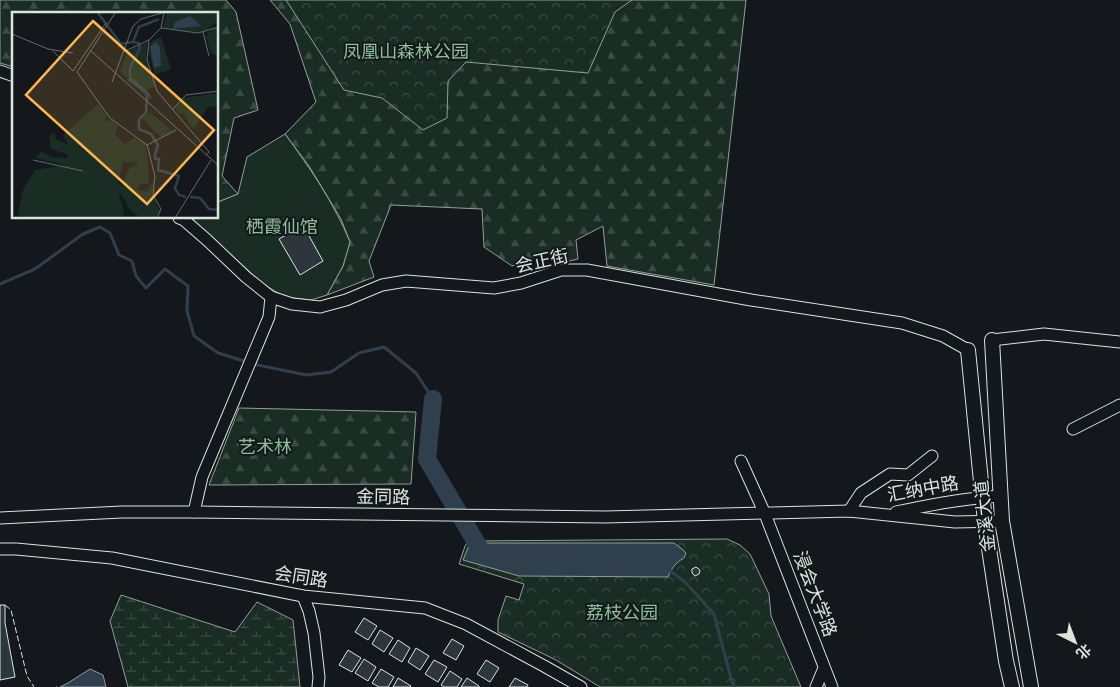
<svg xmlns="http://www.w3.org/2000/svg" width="1120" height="687" font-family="Figtree,'Noto Sans SC',sans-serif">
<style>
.forest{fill:url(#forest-firs);stroke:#939e99}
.wetland{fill:url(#wetland-marsh);stroke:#939e99}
.park{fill:url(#park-crowns);stroke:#939e99}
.garden{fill:#1a2d24;stroke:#939e99}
.water{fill:#2f3f4d;stroke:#939e99}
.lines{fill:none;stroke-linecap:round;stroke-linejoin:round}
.stream{stroke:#2f3f4d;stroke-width:3}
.river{stroke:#2f3f4d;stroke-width:18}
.building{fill:#2c363c;stroke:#d8e6dc}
.minor-casing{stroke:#d8e6dc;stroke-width:13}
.major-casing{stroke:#d8e6dc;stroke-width:16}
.minor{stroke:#14181c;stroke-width:11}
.major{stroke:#14181c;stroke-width:14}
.fence{stroke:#d8e6dc;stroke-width:1;stroke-dasharray:6 2.5;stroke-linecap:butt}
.labels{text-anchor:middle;stroke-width:4;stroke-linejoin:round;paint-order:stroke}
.park-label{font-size:18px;fill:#8ac095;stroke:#14181c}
.street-label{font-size:18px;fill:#d8e6dc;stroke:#14181c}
.inset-river{fill:none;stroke:#2f3f4d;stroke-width:2.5}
.inset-road{fill:none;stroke:#626a69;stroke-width:1}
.view{fill:#ffb74d;fill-opacity:0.15;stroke:#ffb74d;stroke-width:2.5}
.inset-edge{fill:none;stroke:#d8e6dc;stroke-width:2.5}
</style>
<defs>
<pattern id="forest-firs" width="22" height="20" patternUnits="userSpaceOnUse" patternTransform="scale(1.25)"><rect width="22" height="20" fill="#1a2d24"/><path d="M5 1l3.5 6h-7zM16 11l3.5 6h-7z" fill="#3b4b43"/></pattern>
<pattern id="wetland-marsh" width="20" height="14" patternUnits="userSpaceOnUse" patternTransform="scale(1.25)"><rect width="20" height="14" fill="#1a2d24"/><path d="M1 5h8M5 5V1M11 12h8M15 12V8" fill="none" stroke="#3b4b43"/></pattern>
<pattern id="park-crowns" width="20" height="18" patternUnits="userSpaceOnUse" patternTransform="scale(1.25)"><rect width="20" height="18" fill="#1a2d24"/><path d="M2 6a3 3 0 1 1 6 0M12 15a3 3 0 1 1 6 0" fill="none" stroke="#3b4b43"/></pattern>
</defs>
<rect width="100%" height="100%" fill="#14181c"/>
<g class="forest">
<path d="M0,0H226L236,12L258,110L234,118L222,176L238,194L218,202V14H14V67L0,63Z"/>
<path d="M270,0H746L714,285L607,266L603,226L576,240L578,259L565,262L556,249L512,266L484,247L482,209L391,205L369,261L374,277L327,295L343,266L350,242L341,219L309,166L285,134L316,102L290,24Z"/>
<path d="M239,408L416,412L411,484L209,485Z"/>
</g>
<path class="wetland" d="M121,595L235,632L257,602L293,620L300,687H128L110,621Z"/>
<g class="park">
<path d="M286,0H632L615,12L588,73L466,62L448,81L447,118L423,130L382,98L344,90Z"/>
<path d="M727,539L740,545L750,554L769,594L771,616L801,687H600L556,660L498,632V620L506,596L519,600L524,584L459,564L465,546L469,541Z"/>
</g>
<path class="garden" d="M285,134C310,168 334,203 350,242L343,266L327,295L311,300L285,297L263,284L193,220L196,218H218V202L238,194L247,157Z"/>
<g class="water">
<path d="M470,543H674L682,549L686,553L684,558C675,563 672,568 668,577L519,576L463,560Z"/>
<path d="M90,669L103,675L106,687H60L68,683Z"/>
</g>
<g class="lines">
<g class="stream">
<path d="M0,284L35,269L83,234L100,227L110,233L119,255L132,261L136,276L146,288L165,269L188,286L187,311L194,336L218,353L247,362"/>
<path d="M253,364L306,375L331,372L359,353L384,347L416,373L433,399"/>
<path d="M668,569L685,582L714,614L732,682L735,687"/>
</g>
<path class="river" d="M433,399L427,459L483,554L495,556"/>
</g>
<g class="building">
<path d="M303,225L323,261L300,275L279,239Z"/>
<path d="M696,567L700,570L699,574L695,576L692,573V569Z"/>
<path d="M0,605H5V623L15,677L0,680Z"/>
<path d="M364,618L377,626L368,640L355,632Z"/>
<path d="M380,630L393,638L384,652L372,644Z"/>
<path d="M452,639L464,646L456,660L443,653Z"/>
<path d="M398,640L410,648L402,662L389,654Z"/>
<path d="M416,648L429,656L420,670L408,662Z"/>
<path d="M348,650L361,658L352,672L339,665Z"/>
<path d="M364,659L376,667L368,681L355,673Z"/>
<path d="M434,660L447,667L438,682L425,674Z"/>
<path d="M486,660L499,668L490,682L477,674Z"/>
<path d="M381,669L394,677L388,687H379L372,683Z"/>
<path d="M450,671L462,679L457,687H444L441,685Z"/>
<path d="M398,678L411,686L410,687H393Z"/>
<path d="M467,678L479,686V687H461Z"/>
<path d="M515,678L528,685L527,687H509Z"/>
</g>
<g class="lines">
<g class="minor-casing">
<g id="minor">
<path d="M0,71L14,76"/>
<path d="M179,218L184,220L207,240L246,277L271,297L292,304L320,307L346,300L382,285L406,281L494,288L521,283L561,270H587L751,300L902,323L943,336L968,350"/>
<path d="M992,340L1044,334L1120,342"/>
<path d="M1073,429L1120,405"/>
<path d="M741,461L765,514L832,687"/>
<path d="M849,511L861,493L890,474L908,475L932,456"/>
<path d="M194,512L202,477L269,317L271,297"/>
<path d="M896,512C930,505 965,498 1001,496"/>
<path d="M0,518L122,512H194L605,517L849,511L955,522L1002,521"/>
<path d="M0,549H16L112,558L303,596L425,608L466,624L544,666L581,687"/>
<path d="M303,596L309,611L314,633L319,677L318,687"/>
<path d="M816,687L824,668"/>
</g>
</g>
<g class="major-casing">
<g id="major">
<path d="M992,340L1002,521L1031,687"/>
<path d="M968,350L985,522L1006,661L1012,687"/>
</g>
</g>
<use href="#minor" class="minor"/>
<use href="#major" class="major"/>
<g class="fence">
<path d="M5,605L11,610L27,676L34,687"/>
<path d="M56,687H57"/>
</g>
</g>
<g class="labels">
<g class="park-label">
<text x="406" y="58">凤凰山森林公园</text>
<text x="282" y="233">栖霞仙馆</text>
<text x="265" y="453">艺术林</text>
<text x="622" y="619">荔枝公园</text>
</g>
<g class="street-label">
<text transform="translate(542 261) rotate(-12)" y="6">会正街</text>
<text transform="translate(923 489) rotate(-10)" y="6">汇纳中路</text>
<text transform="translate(383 497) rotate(1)" y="6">金同路</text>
<text transform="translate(985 516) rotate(-96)" y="6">金溪大道</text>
<text transform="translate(301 577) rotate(9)" y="6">会同路</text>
<text transform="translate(815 594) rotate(69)" y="6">浸会大学路</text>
</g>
</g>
<g transform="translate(12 12)">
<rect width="206" height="206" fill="#14181c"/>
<path d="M86,92L95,104L92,109L98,108L106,113L103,123L113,132L122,126L128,128L121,132L117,150H111L106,171L110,173L118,155L121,156L128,148L136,149L137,172H128L126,178L135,180L142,167L140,183L148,199L143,206H130L119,199L108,181L105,184L111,193L108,197L73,158L23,146L29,139L40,145L56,146L55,142L39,137L37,124L42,120L44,127L56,133L51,123ZM138,100L160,119L149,125L130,107Z" fill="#1a2d24"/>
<path d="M206,81V94L196,95L184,114L180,116L171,101L166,102L164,96L171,86Z" fill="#1a2d24"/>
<path d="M155,1H206V8L194,19L186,20L151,16ZM206,15V45L199,41L194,24L200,16ZM149,25L159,57L143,63L136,37L141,28ZM135,30L134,48L143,75L135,78L140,86L137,88L108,59L116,39ZM79,127L91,140L102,137L107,149L103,170L112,199L110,206H11L6,202L11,178L23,158L61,152V132Z" fill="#1a2d24"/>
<path d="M128,128L133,132L136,149L117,150L121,132Z" fill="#1a2d24"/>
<path d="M178,4L189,14L160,17L163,10ZM144,30L148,35L149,54L142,56L138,35ZM119,65L135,79L140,86L115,68Z" fill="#2f3f4d"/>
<path class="inset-river" d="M86,1L109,32L121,30L127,15L147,7M118,65V56L128,36L127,31L121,30M127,107V117L139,122L146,133L143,143V147H147L146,158L167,164L163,176L167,183L174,185M127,107L134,101L135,83M178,185L188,186L197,197L207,198"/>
<path class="inset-road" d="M149,16L186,21L207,15M191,20L197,44M0,22L36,37L61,41M137,28L135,48L145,79L197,140L194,143M41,39L61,59M79,39L207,154M111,40L137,28L149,16L152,1M61,59L94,11M65,60L98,106L135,133L143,164L141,183L149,197L145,206M65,60L103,1M100,70L121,14L129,7L150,1M160,98L174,83L207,79M135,133L164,118M21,148L71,159M163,206L199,148"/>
<path class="view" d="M81,9L202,118L135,192L14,83Z"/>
<rect width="206" height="206" class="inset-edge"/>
</g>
<g transform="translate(1075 642) rotate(138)" stroke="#14181c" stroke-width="4" paint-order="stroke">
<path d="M0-4L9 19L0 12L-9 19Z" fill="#d8e6dc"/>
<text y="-8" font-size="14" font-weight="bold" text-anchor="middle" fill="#d8e6dc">北</text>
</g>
</svg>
